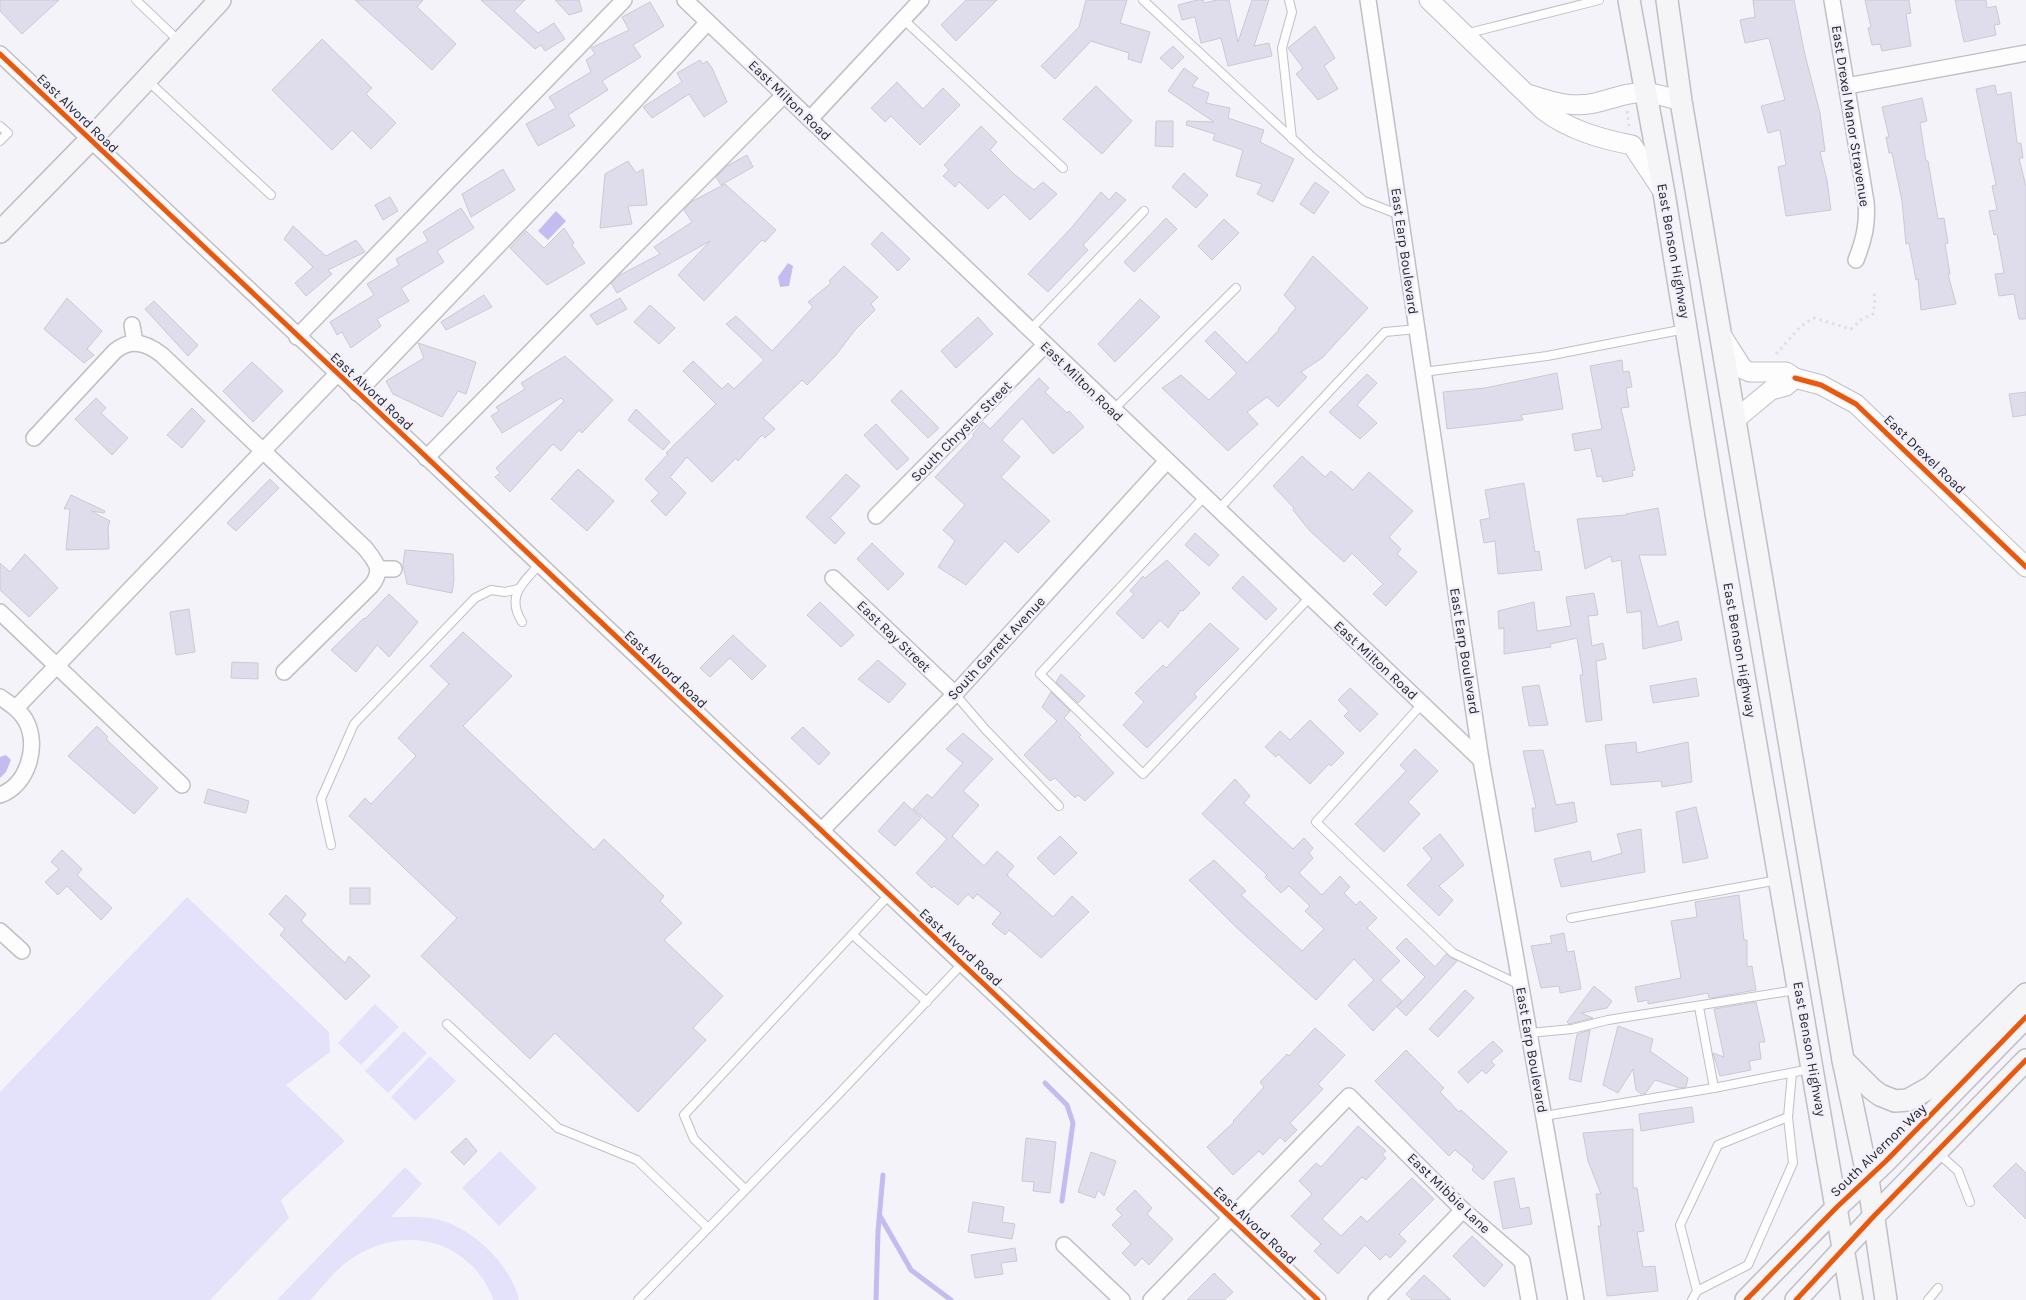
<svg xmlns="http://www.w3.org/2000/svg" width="2026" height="1300" font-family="Karla,sans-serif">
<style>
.green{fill:#e4e1fb}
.water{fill:#c2bcf0}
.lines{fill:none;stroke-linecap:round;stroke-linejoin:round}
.stream{stroke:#c2bcf0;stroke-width:5}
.building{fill:#dfddec;stroke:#cbcad2}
.service-casing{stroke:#c0bfc6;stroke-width:10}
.minor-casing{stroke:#c0bfc6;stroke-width:18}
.tertiary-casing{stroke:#c0bfc6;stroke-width:21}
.secondary-casing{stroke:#c0bfc6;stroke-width:24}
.path{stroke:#e0dfe2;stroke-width:3;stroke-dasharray:2.5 4;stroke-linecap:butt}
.service{stroke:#fdfdfe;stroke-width:8}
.minor{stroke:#fdfdfe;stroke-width:15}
.tertiary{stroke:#fdfdfe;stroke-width:19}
.secondary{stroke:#f5f5f8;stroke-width:21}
.cycleway-casing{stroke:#f2f1fb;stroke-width:8}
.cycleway{stroke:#e8590c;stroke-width:5}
.labels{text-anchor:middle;stroke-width:5;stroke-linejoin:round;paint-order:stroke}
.street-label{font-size:14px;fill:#282730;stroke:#f2f1fb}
</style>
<rect width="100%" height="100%" fill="#f4f3f9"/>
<g class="green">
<path d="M187,897L329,1032L330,1052L286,1085L345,1141L281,1200L289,1218L210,1300H0V1092Z"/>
<path d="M375,1004L399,1027L361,1065L338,1043Z"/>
<path d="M404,1031L427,1053L388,1093L365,1071Z"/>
<path d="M430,1056L456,1081L415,1121L391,1097Z"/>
<path d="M500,1151L537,1188L499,1226L462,1188Z"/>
<path d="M405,1167L422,1184L391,1217C404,1217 417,1216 430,1218C468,1223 510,1262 519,1300H494C488,1287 482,1275 471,1265C436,1231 385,1234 348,1261C334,1271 322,1288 310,1300H277Z"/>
</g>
<g class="water">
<path d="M556,211L566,221L548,240L538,231Z"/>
<path d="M788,263L793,266L789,286L780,287L778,277Z"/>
<path d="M6,755L11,760L6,772L0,778V757Z"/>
</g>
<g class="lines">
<g class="stream">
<path d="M1045,1083L1067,1105L1073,1123L1062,1201"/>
<path d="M880,1216L911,1270L951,1300"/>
<path d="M876,1300L878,1231L883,1175"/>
</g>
</g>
<g class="building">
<path d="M0,0H59L22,34L0,11Z"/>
<path d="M355,0H423L417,7L456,44L432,70Z"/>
<path d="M481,0H525L514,11L538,33L554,23L565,39L545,51L541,45L535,49Z"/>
<path d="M555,0H579L582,11L569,15Z"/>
<path d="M966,0H997L956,41L941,25Z"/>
<path d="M1086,0H1127L1120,23L1150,32L1141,63L1128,59L1129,53L1091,41L1055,79L1041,66L1079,27Z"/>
<path d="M1197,0H1203L1204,3L1217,0H1229L1238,42L1252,0H1269L1254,46L1269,43L1272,56L1228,66L1221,38L1201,43L1195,17L1182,20L1178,5Z"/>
<path d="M1753,0H1794L1805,55L1820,113L1825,151L1820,152L1827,180L1831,210L1786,216L1778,167L1786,165L1780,130L1768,133L1761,106L1785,100L1769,38L1745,43L1740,20L1755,17Z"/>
<path d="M1865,0H1909L1911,13L1906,14L1911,46L1882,51L1880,44L1872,45L1868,28L1871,27Z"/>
<path d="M1955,0H1986L1987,8L1996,6L2000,24L1994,25L1996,35L1964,42Z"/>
<path d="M650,2L664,26L633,45L641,57L602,81L608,90L568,115L575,126L538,146L526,124L556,108L549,97L591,72L586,60L595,54L591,48L629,30L622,17Z"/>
<path d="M1315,26L1335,58L1324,66L1338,89L1318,100L1296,74L1303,68L1288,48Z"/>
<path d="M322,39L372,88L366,94L396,123L371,149L352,130L332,150L272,90Z"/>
<path d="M1173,46L1184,57L1172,69L1160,58Z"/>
<path d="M700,60L703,64L707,61L712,68L727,102L704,117L689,94L652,118L643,107L682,82L677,73Z"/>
<path d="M1184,68L1198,78L1192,86L1209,93L1206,103L1230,108L1228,118L1264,130L1260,142L1294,159L1273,202L1257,194L1262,184L1236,176L1243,150L1213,140L1215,134L1186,125L1187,121L1214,122L1168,91Z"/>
<path d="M897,82L923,109L943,88L960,105L920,145L891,116L885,122L871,108Z"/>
<path d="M1995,85L1997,95L2011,92L2017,143H2021L2023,158H2019L2026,187V319H2019L2014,294L1999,296L1995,274L2004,273L1997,234L1994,235L1989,211L1997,210L1992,186L1996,185L1976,89Z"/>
<path d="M1096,86L1132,121L1102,154L1063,119Z"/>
<path d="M1922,98L1927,121L1920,123L1926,161H1928L1938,219L1944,218L1948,243L1945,244L1950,274H1948L1956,304L1921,310L1918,279L1916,280L1909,243L1906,244L1902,201L1892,153H1889L1886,137H1889L1882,107Z"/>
<path d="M1156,121H1173V147L1155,146Z"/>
<path d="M981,126L997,142L990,150L1014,174L1034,190L1043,182L1057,194L1030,220L1004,194L988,209L959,182L955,187L943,176L949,170L944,165Z"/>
<path d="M747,155L753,167L721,185L716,177L727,166Z"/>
<path d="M628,161L636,173L643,169L647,205L628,206L632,224L600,228L605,174Z"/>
<path d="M503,169L515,190L471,217L462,194Z"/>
<path d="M1184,173L1208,195L1196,208L1172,187Z"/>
<path d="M1315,182L1329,192L1314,214L1300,204Z"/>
<path d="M725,184L776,230L765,242L762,240L704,301L678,275L710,241L617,293L611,283L620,275L660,254L654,247L692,222L684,210L691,202Z"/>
<path d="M1101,192L1109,200L1116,192L1126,200L1083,245L1088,250L1048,292L1028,274L1072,227Z"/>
<path d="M390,197L398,211L383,220L375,205Z"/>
<path d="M461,208L474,228L437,251L444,262L401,288L409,301L377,319L381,326L351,348L342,332L337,335L330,322L374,295L367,284L399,265L396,259L428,241L423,232Z"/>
<path d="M1166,218L1177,229L1134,272L1124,262Z"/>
<path d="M1224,219L1239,233L1212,260L1198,246Z"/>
<path d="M293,226L326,256L356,240L365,252L328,270L332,274L306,296L295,283L313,267L284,239Z"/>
<path d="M564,228L574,243L572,245L585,263L547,285L510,248L526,231L544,248Z"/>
<path d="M882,232L910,259L898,271L871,244Z"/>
<path d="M1313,256L1368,308L1322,358L1301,372L1307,377L1278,407L1267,397L1247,412L1258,424L1228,451L1162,388L1181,375L1209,400L1237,373L1205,341L1215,331L1247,363L1279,330L1278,329L1296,308L1284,295Z"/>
<path d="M844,266L878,297L871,304L875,310L855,330L836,355L807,385L802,380L763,418L775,429L765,438L762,435L738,461L736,458L712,482L687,457L670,477L686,493L666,516L651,501L659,493L645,479L668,454L666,453L716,404L683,371L693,361L722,389L728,383L734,389L764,360L726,324L736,316L772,351L813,307L808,302L831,283L829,281Z"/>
<path d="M484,295L492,307L446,330L441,322Z"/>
<path d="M67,298L102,331L87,349L94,355L84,363L44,329Z"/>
<path d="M620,298L627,309L597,325L590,315Z"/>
<path d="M1140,299L1160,317L1115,362L1098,344Z"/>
<path d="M154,301L198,345L188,356L145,309Z"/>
<path d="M650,305L675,328L659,344L634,322Z"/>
<path d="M978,317L993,334L956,368L941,351Z"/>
<path d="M418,343L476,362L466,394L458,391L442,417L393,394L386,381L424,358Z"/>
<path d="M565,356L613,400L582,433L579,430L561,451L553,444L510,492L495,477L500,473L496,468L564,401L561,398L502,433L491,416L499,411L496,407L525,389L521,383Z"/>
<path d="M1622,360L1623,372L1629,371L1632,387L1626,388L1629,407L1621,408L1635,470L1632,471L1633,476L1603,482L1602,476L1597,477L1591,448L1575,451L1572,434L1602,429L1590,366Z"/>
<path d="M252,362L283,391L253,422L223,391Z"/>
<path d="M1557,373L1563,409L1521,415L1523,420L1447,429L1443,392L1485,388Z"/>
<path d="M1367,374L1377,383L1357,405L1377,423L1360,439L1329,412Z"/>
<path d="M1039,378L1049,388L1045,392L1067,413L1069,411L1084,427L1053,454L1022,418L1002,440L1020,457L1001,477L1050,521L1018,553L1005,541L966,585L938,567L955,541L943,530L965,505L935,477L974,436L973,434L983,422L990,429Z"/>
<path d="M901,390L939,428L928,438L891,401Z"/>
<path d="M2026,392V415L2013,417L2009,394Z"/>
<path d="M96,398L106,408L101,413L128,438L112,455L75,419Z"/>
<path d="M192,408L205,421L182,448L167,435Z"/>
<path d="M636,409L670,442L663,450L628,420Z"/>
<path d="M876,424L909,459L897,470L864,435Z"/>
<path d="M1302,456L1325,477L1331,471L1353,490L1369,472L1413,511L1389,537L1401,549L1397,554L1417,572L1386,606L1373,594L1383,584L1352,553L1344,562L1310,531L1293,510L1294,508L1273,486Z"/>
<path d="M578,469L614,501L587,531L551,499Z"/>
<path d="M846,474L860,486L830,518L845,533L835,544L806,517Z"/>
<path d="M270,479L279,488L236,531L227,523Z"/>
<path d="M1524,483L1535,552L1539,551L1542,570L1498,574L1495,541L1484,543L1480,520L1490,518L1485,490Z"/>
<path d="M71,495L105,511L104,513L91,511L110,521L108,527L109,549L66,550L70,509H64Z"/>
<path d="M1658,508L1666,555H1639L1658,627L1678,621L1682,640L1643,649L1641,611L1627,613L1621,560L1612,562L1611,556L1585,569L1577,519L1626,515V514Z"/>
<path d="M1195,533L1219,555L1209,566L1185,545Z"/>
<path d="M872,543L904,574L888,590L857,559Z"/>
<path d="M405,550L453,554L454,580L452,593L407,584L403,564Z"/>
<path d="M25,554L58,588L29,617L0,590V563L10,572Z"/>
<path d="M1167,560L1200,593L1183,611L1181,610L1168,628L1160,620L1143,639L1116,613L1134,594L1130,591L1143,576L1145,578Z"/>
<path d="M1243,576L1277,609L1266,620L1232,588Z"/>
<path d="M1594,593L1598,615L1588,616L1592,646L1603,643L1606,659L1596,661L1602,720L1586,722L1580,675H1583L1577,638L1550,644L1551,647L1504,654V628L1499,629L1498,611L1534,602L1537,631L1571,626L1566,597Z"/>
<path d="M389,594L418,622L389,657L377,645L356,672L331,650L364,618L365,619Z"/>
<path d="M820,602L854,635L841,647L807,615Z"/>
<path d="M189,609L195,652L176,655L170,612Z"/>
<path d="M1210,623L1239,649L1194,694L1197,697L1147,748L1123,725L1144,702L1135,693L1163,665L1166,668Z"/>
<path d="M463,632L512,676L463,726L594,850L604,839L664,896L660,901L682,923L664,940L723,996L693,1028L706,1040L638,1112L555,1033L530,1059L421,956L457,918L349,816L365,798L371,804L416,756L398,738L449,684L430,666Z"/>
<path d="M733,635L766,666L752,680L730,658L710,677L700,668Z"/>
<path d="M878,660L906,684L889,703L858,679Z"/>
<path d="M232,662L258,663V679L231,678Z"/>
<path d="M1061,674L1085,696L1078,703L1056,682Z"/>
<path d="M1696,678L1699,696L1653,703L1650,686Z"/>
<path d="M1539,685L1548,725L1529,726L1522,687Z"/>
<path d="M1350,688L1378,714L1360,732L1344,716L1349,711L1338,700Z"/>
<path d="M1051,692L1070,711L1064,718L1081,735L1079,737L1114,773L1085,801L1078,795L1075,798L1055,778L1050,781L1024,755L1057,721L1042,707Z"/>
<path d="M1310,720L1344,753L1331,766L1329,764L1310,784L1278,754L1276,757L1265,747L1280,731L1290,740Z"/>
<path d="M97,726L108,737L106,739L158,788L134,814L68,756Z"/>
<path d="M803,727L830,753L819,765L791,738Z"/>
<path d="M963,733L993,759L963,791L979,805L952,836L984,866L997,851L1014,866L1007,875L1053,917L1072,896L1089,912L1041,958L1009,930L1005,935L992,924L1001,913L977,894L973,899L968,894L958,905L934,886L932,888L916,873L947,839L913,809L927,794L932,798L963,763L946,749Z"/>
<path d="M1636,742L1637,753L1688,742L1692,782L1662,787L1661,781L1611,785L1605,745Z"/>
<path d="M1415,749L1438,771L1408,802L1420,814L1384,852L1355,824L1406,771L1400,765Z"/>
<path d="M1543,750L1556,805L1574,802L1577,822L1535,832L1532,808H1536L1523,751Z"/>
<path d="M1235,779L1250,796L1244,803L1293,849L1304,838L1313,848L1309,853L1313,858L1299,873L1322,895L1340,876L1350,887L1344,893L1356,905L1360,901L1377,918L1367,928L1400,961L1380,980L1402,1001L1373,1031L1348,1005L1374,980L1354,959L1316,1000L1236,927L1189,880L1214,860L1246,891L1241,895L1302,951L1324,929L1305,911L1310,906L1289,886L1281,893L1265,877L1267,875L1202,814Z"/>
<path d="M208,789L249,801L246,813L204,803Z"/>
<path d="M904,802L921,818L895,846L878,831Z"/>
<path d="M1696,807L1708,858L1683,863L1676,812Z"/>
<path d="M1641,829L1645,872L1561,887L1554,859L1590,851L1592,862L1622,853L1617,834Z"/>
<path d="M1440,834L1464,865L1439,886L1453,900L1439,916L1407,885L1432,859L1423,848Z"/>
<path d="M1060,836L1077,853L1054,875L1037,858Z"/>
<path d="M62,850L82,869L77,875L112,908L101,920L67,886L58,895L45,882L59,869L51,862Z"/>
<rect x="350" y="888" width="20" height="16"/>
<path d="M286,895L306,914L301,921L345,963L349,956L370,976L346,1000L280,935L285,929L269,914Z"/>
<path d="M1739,895L1744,940H1747V967L1752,966L1756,990L1711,998H1709L1708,993L1648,1004V1000L1638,1002L1635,987L1681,978L1671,921L1697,917L1695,902Z"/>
<path d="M1564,933L1567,952L1574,951L1581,989L1560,993L1559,986L1541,988L1531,946L1552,943L1550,936Z"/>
<path d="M1406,938L1435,967L1446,954L1457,961L1406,1016L1397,1007L1425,977L1396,948Z"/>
<path d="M1594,986L1612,1001L1607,1008L1581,1013L1593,1018L1569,1024L1567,1022Z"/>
<path d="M1465,990L1474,998L1438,1037L1429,1029Z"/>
<path d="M1756,1002L1765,1042H1759L1761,1059L1749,1061L1751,1070L1720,1076L1713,1053L1724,1057L1714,1009Z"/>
<path d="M1618,1026L1653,1039L1650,1051L1688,1078L1686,1087L1680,1088L1655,1080L1645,1094H1641L1636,1090L1633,1069L1618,1093L1603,1085Z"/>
<path d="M1315,1028L1345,1055L1318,1084L1323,1089L1290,1123L1297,1130L1285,1142L1280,1137L1263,1155L1259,1151L1233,1175L1207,1147L1234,1122L1233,1121L1264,1087L1260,1082L1287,1054L1289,1056Z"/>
<path d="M1590,1030L1581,1082L1569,1079L1577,1034Z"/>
<path d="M1493,1041L1503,1051L1491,1061L1495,1065L1486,1074L1482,1070L1468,1083L1458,1072Z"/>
<path d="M1406,1050L1444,1088L1440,1092L1459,1112L1461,1110L1507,1152L1483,1180L1472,1170L1474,1166L1455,1150L1449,1156L1375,1081Z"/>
<path d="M1692,1107L1694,1122L1641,1131L1639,1114Z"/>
<path d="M1358,1126L1386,1151L1382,1154L1386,1158L1366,1180L1362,1177L1322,1219L1341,1236L1361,1216L1367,1222L1412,1178L1434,1199L1399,1234L1406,1241L1390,1258L1386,1254L1380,1260L1365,1245L1338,1274L1314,1251L1321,1244L1291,1216L1312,1194L1299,1181L1316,1163L1321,1167Z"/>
<path d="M1633,1129V1188H1637L1644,1231L1637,1232L1643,1267L1655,1266L1658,1291L1607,1296L1598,1226H1601L1596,1194H1601L1588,1161L1583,1133Z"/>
<path d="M466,1138L477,1151L464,1165L451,1152Z"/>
<path d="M1026,1138L1056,1142L1050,1193L1033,1191L1034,1182L1022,1181Z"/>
<path d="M1091,1152L1116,1161L1104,1196L1098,1190L1095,1198L1078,1192Z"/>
<path d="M2016,1163L2026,1173V1219L1993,1186Z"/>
<path d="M1514,1178L1520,1209L1529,1207L1532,1224L1503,1229L1494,1182Z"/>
<path d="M1135,1190L1152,1208L1147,1214L1173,1239L1149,1265L1142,1258L1135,1266L1122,1253L1131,1244L1112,1225L1122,1215L1116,1209Z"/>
<path d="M973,1202L1004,1207L1002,1222L1015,1224L1012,1239L968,1232Z"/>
<path d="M1472,1236L1503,1265L1484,1287L1453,1256Z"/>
<path d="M1015,1248L1017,1261L1001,1263L1003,1274L975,1278L971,1255Z"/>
<path d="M1214,1273L1233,1292L1224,1300H1187Z"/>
<path d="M1424,1275L1451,1300H1412L1406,1294Z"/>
</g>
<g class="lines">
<g class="service-casing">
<g id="service">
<path d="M136,0L179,41"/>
<path d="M1143,0L1310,155L1364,201L1400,215"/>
<path d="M1289,0L1292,12L1282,48L1292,139"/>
<path d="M903,19L1063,168"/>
<path d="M1465,34L1599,0"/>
<path d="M148,81L271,195"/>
<path d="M0,126L8,133L0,141"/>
<path d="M1029,331L1144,211"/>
<path d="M1423,372L1547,356L1685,329"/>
<path d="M1113,410L1236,288"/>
<path d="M1204,497L1040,674L1143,774L1310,597"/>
<path d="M1218,510L1385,332L1417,329"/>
<path d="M522,622C506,596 522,584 539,565"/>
<path d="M955,694L985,729L1059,806"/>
<path d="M1422,704L1316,822L1453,953L1520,985"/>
<path d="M331,845L321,799L354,724L475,598L491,590L505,592L518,589"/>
<path d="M1571,918L1778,880"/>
<path d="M853,935L927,1002"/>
<path d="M1699,1007L1714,1088"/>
<path d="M447,1024L558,1128L637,1160L708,1228"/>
<path d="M1529,1033L1572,1029L1608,1020L1796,990"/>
<path d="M1544,1116L1714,1088L1810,1069"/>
<path d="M1938,1153L1958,1171L1970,1202"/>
<path d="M745,1189L694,1139L684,1115L889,895"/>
<path d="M1697,1291L1748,1265L1793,1163L1788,1117"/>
<path d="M638,1300L835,1098L962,964"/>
<path d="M1692,1300L1697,1291L1680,1225L1718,1145L1788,1117L1792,1073"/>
<path d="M1928,1300L1938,1288"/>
</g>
</g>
<g class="minor-casing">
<g id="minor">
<path d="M685,0L1481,760"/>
<path d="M1368,0L1481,760L1576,1300"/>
<path d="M1832,0L1866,202C1868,223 1864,240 1856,260"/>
<path d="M0,54L1318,1300"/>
<path d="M1847,86L2026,53"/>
<path d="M810,119L921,0"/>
<path d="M132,325L135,343"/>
<path d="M297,337L624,0"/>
<path d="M357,393L578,162L708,22"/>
<path d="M34,438L115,351C131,338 147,343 162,355L365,548C376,562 384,570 371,586L284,672"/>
<path d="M426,458L784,95"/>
<path d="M876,516L1045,345"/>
<path d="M378,569H394"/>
<path d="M833,578L955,694"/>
<path d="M0,612L182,785"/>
<path d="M0,697C10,704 20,710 26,721C39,746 28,785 0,795"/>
<path d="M16,708L337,374"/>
<path d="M821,831L955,694L1167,461"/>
<path d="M0,931L22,951"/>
<path d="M1064,1245L1122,1300"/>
<path d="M1151,1300L1349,1096L1463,1210L1522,1261L1529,1300"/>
<path d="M1376,1300L1463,1210"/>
</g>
</g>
<g class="tertiary-casing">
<g id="tertiary">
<path d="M1429,0L1543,110C1569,130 1601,139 1632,145L1664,193"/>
<path d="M1531,95C1552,102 1572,108 1595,103C1612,99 1630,91 1648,93C1659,94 1670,98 1681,101"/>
<path d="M1722,336L1743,369L1750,372H1786L1795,378L1821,385L1856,404L2026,567"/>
<path d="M1736,419L1771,390L1786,386L1795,378"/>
</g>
</g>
<g class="secondary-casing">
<g id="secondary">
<path d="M1629,0L1664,193L1716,513L1852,1300"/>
<path d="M1667,0L1681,101L1843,1060L1868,1179L1886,1300"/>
<path d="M0,232L90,140L220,0"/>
<path d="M1843,1060L1872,1089L1880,1095L1895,1101L1908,1100L1931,1087L2026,994"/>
<path d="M1746,1300L1837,1207L1886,1161L2026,1017"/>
<path d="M1796,1300L1874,1216L2026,1060"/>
</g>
</g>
<g class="path">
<path d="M1627,111L1629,127"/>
<path d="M1776,354L1801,326L1814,318L1851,329L1862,319L1873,314L1875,303L1874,293"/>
</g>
<use href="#service" class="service"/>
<use href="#minor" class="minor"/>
<use href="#tertiary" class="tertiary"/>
<use href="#secondary" class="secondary"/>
<g class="cycleway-casing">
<g id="cycleway">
<path d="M0,54L1318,1300"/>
<path d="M1795,378L1821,385L1856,404L2026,567"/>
<path d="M1746,1300L1837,1207L1886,1161L2026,1017"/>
<path d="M1796,1300L1874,1216L2026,1060"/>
</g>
</g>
<use href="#cycleway" class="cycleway"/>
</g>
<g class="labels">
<g class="street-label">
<text transform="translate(790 100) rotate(44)" y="5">East Milton Road</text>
<text transform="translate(78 113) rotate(44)" y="5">East Alvord Road</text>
<text transform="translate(1851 116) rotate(81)" y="5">East Drexel Manor Stravenue</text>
<text transform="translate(1405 251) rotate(82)" y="5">East Earp Boulevard</text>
<text transform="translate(1674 251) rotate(80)" y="5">East Benson Highway</text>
<text transform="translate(1082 381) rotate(44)" y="5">East Milton Road</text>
<text transform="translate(372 391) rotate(43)" y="5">East Alvord Road</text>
<text transform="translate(961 431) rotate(-45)" y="5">South Chrysler Street</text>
<text transform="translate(1925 454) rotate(44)" y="5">East Drexel Road</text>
<text transform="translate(894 636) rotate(44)" y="5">East Ray Street</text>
<text transform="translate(996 648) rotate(-47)" y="5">South Garrett Avenue</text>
<text transform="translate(1740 650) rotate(80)" y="5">East Benson Highway</text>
<text transform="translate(1465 651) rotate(81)" y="5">East Earp Boulevard</text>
<text transform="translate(1376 660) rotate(43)" y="5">East Milton Road</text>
<text transform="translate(666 669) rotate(43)" y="5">East Alvord Road</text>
<text transform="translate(961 947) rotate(43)" y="5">East Alvord Road</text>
<text transform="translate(1810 1049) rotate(80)" y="5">East Benson Highway</text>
<text transform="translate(1532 1050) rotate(80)" y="5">East Earp Boulevard</text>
<text transform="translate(1878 1150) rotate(-44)" y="5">South Alvernon Way</text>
<text transform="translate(1449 1193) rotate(44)" y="5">East Mibbie Lane</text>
<text transform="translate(1255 1225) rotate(43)" y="5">East Alvord Road</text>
</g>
</g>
</svg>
